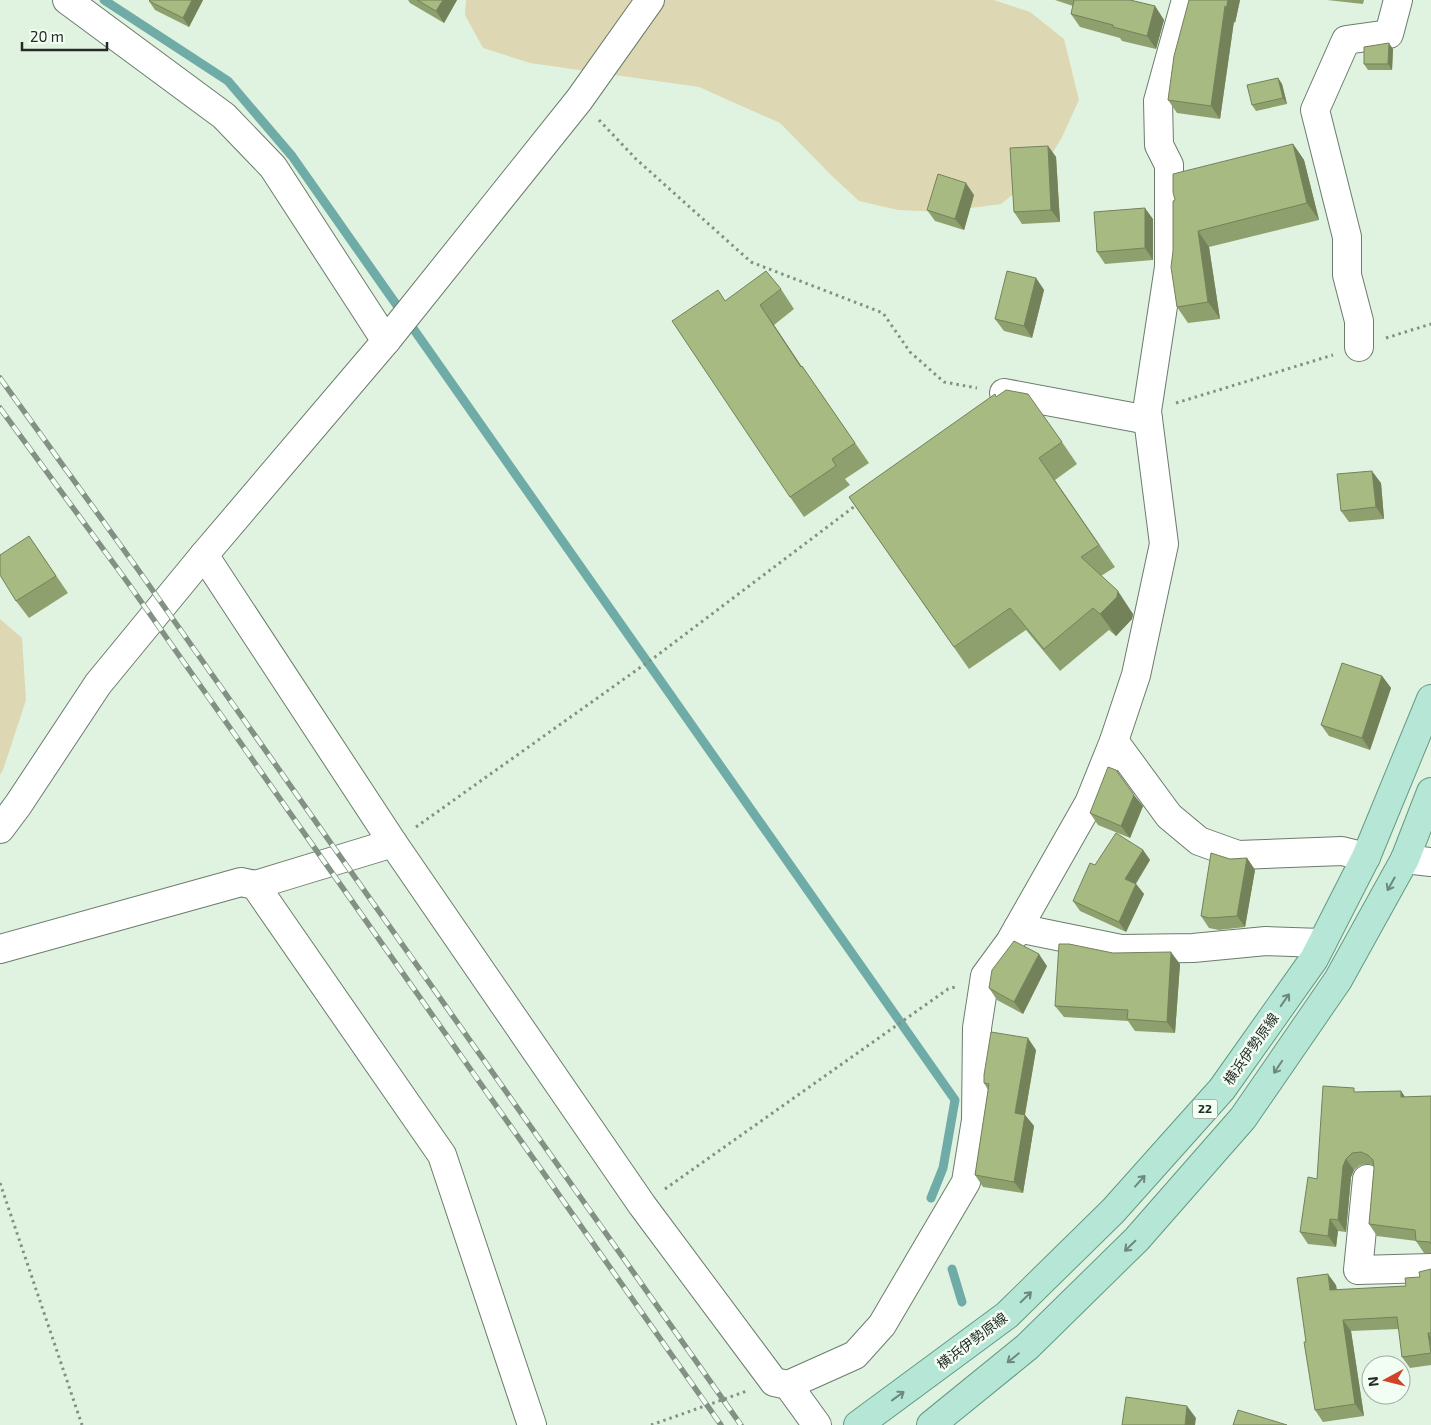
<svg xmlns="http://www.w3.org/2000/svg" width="1431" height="1425" font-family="'Exo 2','Noto Sans JP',sans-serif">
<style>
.green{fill:#ddd8b3}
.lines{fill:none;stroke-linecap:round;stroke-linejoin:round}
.stream{stroke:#70aca7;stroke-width:9}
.minor-casing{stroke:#6b7c6c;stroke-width:30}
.major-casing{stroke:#639a85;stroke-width:30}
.path{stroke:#839084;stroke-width:3;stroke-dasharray:2.5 4;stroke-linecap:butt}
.minor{stroke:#fff;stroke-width:28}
.major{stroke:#b6e6d5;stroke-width:28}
.rail-casing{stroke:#839084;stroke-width:5.5}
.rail{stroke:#f2fef3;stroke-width:4;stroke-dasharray:11;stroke-linecap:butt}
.wall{fill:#8fa06f}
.shaded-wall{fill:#74825a}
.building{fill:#a6ba81;stroke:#74825a}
.oneway{stroke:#6d887d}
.labels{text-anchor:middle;stroke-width:5;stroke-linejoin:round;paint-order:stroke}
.shield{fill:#f2fef3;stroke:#626a63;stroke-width:1}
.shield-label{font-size:12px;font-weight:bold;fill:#242b25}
.street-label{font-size:14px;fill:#242b25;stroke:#f2fef3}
</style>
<rect width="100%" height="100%" fill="#e0f3e1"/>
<g class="green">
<path d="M466,0H994L1030,12L1064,39L1079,100L1062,137L1042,171L1001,204L940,212L898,210L859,201L832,176L780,123L699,87L530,63L483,48L465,15Z"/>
<path d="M0,619L22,638L26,700L3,770L0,775Z"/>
</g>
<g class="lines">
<g class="stream">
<path d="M104,0L228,81L292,156L955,1100L943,1168L931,1198"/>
<path d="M952,1269L962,1302"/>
</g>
<g class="minor-casing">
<g id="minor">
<path d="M67,0L224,116L273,167L386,341"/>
<path d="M1359,347V321L1347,275V237L1315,110L1346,40L1389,34L1398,0"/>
<path d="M1004,393L1148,420"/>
<path d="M204,555L393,843L642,1205L774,1382L788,1385L855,1355L882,1325L966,1182L976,1120L977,1028L985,976L1010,942L1089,803L1114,741L1136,675L1164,544L1147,411L1169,267V165L1159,145L1158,101L1186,0"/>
<path d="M1114,741L1169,816L1199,841L1238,855L1342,851L1366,857"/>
<path d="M0,829L18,805L98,684L204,555L386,341L579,100L650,0"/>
<path d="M1405,859L1431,862"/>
<path d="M255,885L393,843"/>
<path d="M1018,928L1121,949L1193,948L1266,941L1322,943"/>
<path d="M0,949L241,882L255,885L442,1155L532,1425"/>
<path d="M1367,1179L1358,1270L1431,1268"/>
<path d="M788,1385L817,1425"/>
</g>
</g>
<g class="major-casing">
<g id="major">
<path d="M858,1425L1007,1315L1113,1211L1222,1089L1314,959L1366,857L1431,699"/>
<path d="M931,1425L1027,1347L1137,1239L1243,1118L1338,980L1405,859L1431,792"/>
</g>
</g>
<g class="path">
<path d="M599,120L636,159L751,262L883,313L910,352L944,382L977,388"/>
<path d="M1386,338L1431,324"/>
<path d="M1176,403L1333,355"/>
<path d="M416,827L655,657L859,503"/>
<path d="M0,1183L82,1425"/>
<path d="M665,1189L948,989L955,987"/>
<path d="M651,1425L747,1391"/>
</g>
<use href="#minor" class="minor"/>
<use href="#major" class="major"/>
<g class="rail-casing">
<g id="rail">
<path d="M0,378L139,571L741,1425"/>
<path d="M0,408L128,583L721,1425"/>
</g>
</g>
<use href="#rail" class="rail"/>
</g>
<g class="wall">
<path d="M150,0H203L189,27L155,10L149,1Z"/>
<path d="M408,0H457L444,23L410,3Z"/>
<path d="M1055,0H1130L1155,6L1164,20L1156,49L1122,41L1120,38L1080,27L1071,14L1073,6Z"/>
<path d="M1189,0H1240L1235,23L1234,21L1220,119L1177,113L1168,100Z"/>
<path d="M1327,0H1364L1363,4Z"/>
<path d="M1393,49L1392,70H1368L1364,64Z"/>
<path d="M1278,78L1282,84L1287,104L1256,111L1252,105Z"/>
<path d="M1293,144L1304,160L1319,220L1209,247L1220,319L1188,323L1177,307L1173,251L1175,200Z"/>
<path d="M1048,146L1056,157L1060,222L1022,224L1014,212Z"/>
<path d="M974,195L964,230L935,221L927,210Z"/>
<path d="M1153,219V260L1105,264L1097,252Z"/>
<path d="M1036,278L1044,290L1032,338L1004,331L995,319Z"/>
<path d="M781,289L794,309L774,325L802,367V366L869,463L845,479L850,485L804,517L790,497L726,301Z"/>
<path d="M997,397L1062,442L1077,464L1055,480L1115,567L1101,576L1133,614L1132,619L1116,636L1109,630L1060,671L1026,630L969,669L849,497Z"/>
<path d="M1381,483L1384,519L1349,522L1341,511Z"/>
<path d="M29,536L68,593L29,618L16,601Z"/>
<path d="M1382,676L1391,688L1370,750L1329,736L1321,725Z"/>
<path d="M1143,806L1130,838L1098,825L1090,813Z"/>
<path d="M1143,850L1150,860L1136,884L1144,894L1126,932L1080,911L1073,901L1095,865Z"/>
<path d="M1247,858L1255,870L1245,927L1219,930L1209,928L1201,916L1230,859Z"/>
<path d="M1113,953L1180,964L1175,1033L1135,1031L1128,1021L1064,1017L1055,1006Z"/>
<path d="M1047,966L1023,1014L997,1000L989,988Z"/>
<path d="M1036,1050L1025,1115L1034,1126L1023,1193L983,1187L975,1175L988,1090L984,1083Z"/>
<path d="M1401,1091L1405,1097L1431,1096V1253H1424L1416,1241L1377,1236L1369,1224L1374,1168V1166L1369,1164L1360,1165L1354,1170L1351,1177L1346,1232L1338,1231L1336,1247L1308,1244L1300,1232L1357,1092Z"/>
<path d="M1431,1269V1365L1410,1368L1402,1357L1399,1329L1351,1331L1364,1416L1323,1422L1315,1410L1306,1342L1336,1285L1337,1290L1406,1286Z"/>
</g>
<g class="shaded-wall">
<path d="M192,0H203L189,27L183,18Z"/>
<path d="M443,0H457L444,23L436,11Z"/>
<path d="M1228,0H1240L1235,23L1234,21L1220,119L1211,106L1225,6Z"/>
<path d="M1155,6L1164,20L1156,49L1147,36Z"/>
<path d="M1389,43L1393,49L1392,70L1388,64Z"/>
<path d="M1278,78L1282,84L1287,104L1283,98Z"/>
<path d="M1293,144L1304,160L1319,220L1307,203Z"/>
<path d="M1048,146L1056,157L1060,222L1051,210Z"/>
<path d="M966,183L974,195L964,230L955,219Z"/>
<path d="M1145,208L1153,219V260L1145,248Z"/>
<path d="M1198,231L1209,247L1220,319L1208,302Z"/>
<path d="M1036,278L1044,290L1032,338L1024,326Z"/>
<path d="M760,305L774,325L815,387L801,367Z"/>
<path d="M1372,471L1381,483L1384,519L1376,507Z"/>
<path d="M1118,591L1133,614L1132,619L1116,636L1100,614Z"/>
<path d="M1382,676L1391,688L1370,750L1362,738Z"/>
<path d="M1134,795L1143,806L1130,838L1121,826Z"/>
<path d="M1143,850L1150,860L1132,889L1125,879Z"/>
<path d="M1247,858L1255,870L1245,927L1237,916Z"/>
<path d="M1136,884L1144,894L1126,932L1119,922Z"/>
<path d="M1171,952L1180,964L1175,1033L1167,1022Z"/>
<path d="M1039,954L1047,966L1023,1014L1014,1002Z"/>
<path d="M1028,1038L1036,1050L1023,1125L1015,1113Z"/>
<path d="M1401,1091L1409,1103L1401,1097Z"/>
<path d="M1025,1115L1034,1126L1023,1193L1014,1182Z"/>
<path d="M1346,1159L1354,1170L1351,1177L1346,1232L1338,1220L1343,1166Z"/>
<path d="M1330,1219L1338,1231L1336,1247L1328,1236Z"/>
<path d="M1328,1274L1336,1285L1338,1302L1330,1290Z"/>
<path d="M1343,1320L1351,1331L1364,1416L1355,1404Z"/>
<path d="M1428,1333L1431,1337V1349Z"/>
<path d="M1187,1406L1196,1418L1195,1425H1185Z"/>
</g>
<g class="building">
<path d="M150,0H192L183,18L149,1Z"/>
<path d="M417,0H443L436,11Z"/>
<path d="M1074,0H1130L1155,6L1147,36L1113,27V25L1071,14Z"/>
<path d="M1189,0H1228L1226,10L1225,6L1211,106L1168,100L1174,56Z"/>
<path d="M1389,43L1388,64H1364V47Z"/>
<path d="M1278,78L1283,98L1252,105L1247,85Z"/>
<path d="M1293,144L1307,203L1198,231L1208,302L1177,307L1171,267L1173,251V201L1175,200L1173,192V174Z"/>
<path d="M1048,146L1051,210L1014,212L1010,148Z"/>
<path d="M938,174L966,183L955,219L927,210Z"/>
<path d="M1145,208V248L1097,252L1094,212Z"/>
<path d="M766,271L781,289L760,305L801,367L802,366L855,443L832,459L836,466L790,497L672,321L718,290L725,301Z"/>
<path d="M1007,271L1036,278L1024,326L995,319Z"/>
<path d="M1006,390L1028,394L1062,442L1039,458L1099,545L1081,557L1118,591L1117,597L1100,614L1093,608L1044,649L1010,608L954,647L849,497L995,394L996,397Z"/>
<path d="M1372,471L1376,507L1341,511L1337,474Z"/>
<path d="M29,536L56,576L16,601L0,575V555Z"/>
<path d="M1342,663L1382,676L1362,738L1321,725Z"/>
<path d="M1108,767L1116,770L1134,795L1121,826L1090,813Z"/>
<path d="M1116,833L1143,850L1125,879L1136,884L1119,922L1073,901L1090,863L1095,865Z"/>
<path d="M1211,853L1230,859L1247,858L1237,916L1210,918L1201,916Z"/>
<path d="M1014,941L1039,954L1014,1002L989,988L992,970Z"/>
<path d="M1059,944H1069L1113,953L1171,952L1167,1022L1127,1019L1128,1010L1055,1006Z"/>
<path d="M991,1032L1028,1038L1015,1113L1025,1115L1014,1182L975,1175L989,1084L984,1083V1075Z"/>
<path d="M1323,1086L1354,1088V1092L1401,1091V1097L1431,1096V1244L1430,1242L1416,1241L1415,1230L1369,1224L1374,1168L1373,1160L1368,1155L1361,1152L1352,1153L1346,1159L1343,1166L1338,1220L1330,1219L1328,1236L1300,1232L1308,1177L1317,1179Z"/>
<path d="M1431,1269V1333H1428L1431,1353L1402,1357L1397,1317L1343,1320L1355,1404L1315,1410L1304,1342H1306L1297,1278L1328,1274L1330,1290L1406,1286L1405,1278L1420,1277L1419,1272Z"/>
<path d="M1126,1397L1187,1406L1185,1425H1122Z"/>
<path d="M1238,1410L1287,1425H1233Z"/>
</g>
<defs><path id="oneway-shaft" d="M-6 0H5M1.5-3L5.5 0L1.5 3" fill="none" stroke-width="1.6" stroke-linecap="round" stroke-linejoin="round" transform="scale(1.25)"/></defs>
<g class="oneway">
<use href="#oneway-shaft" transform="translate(1391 884) rotate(119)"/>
<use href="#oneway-shaft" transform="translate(1285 1000) rotate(-55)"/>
<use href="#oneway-shaft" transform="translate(1278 1067) rotate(124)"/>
<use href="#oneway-shaft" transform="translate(1140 1181) rotate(-48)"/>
<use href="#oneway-shaft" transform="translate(1130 1246) rotate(136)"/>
<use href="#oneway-shaft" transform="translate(1026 1297) rotate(-44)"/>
<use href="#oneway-shaft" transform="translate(1013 1358) rotate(141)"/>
<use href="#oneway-shaft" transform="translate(898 1396) rotate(-36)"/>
</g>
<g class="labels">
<rect class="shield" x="1192.5" y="1099.5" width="25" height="19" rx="4"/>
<g class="shield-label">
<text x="1205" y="1113">22</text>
</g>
<g class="street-label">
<text transform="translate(1251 1049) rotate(-55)" y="5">横浜伊勢原線</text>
<text transform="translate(972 1341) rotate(-37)" y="5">横浜伊勢原線</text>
</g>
</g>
<g transform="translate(1386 1380) rotate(263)"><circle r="24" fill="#f2fef3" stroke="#a0aaa1"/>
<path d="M0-4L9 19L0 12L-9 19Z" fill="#cf4428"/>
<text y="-8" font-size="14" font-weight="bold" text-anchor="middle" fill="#242b25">N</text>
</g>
<path d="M22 42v8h85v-8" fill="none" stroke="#242b25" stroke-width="2.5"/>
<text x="30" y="42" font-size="15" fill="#242b25" stroke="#f2fef3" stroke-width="4" paint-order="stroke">20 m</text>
</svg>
